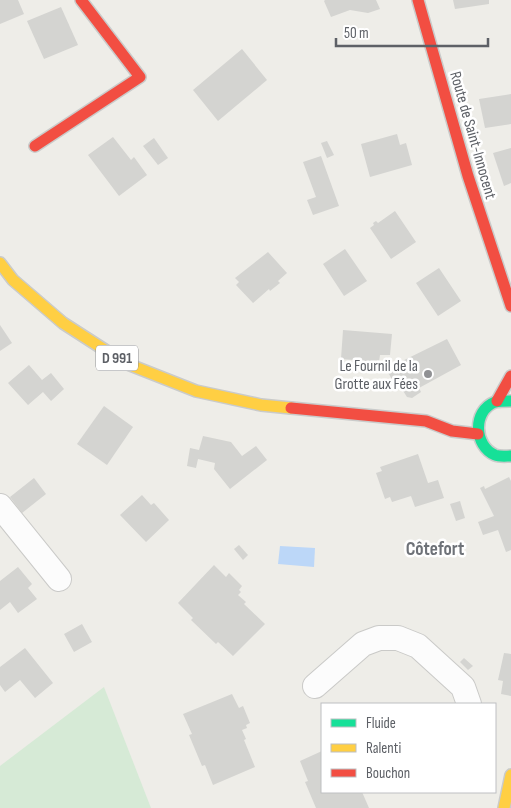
<svg xmlns="http://www.w3.org/2000/svg" width="511" height="808" font-family="'Sofia Sans Condensed',sans-serif">
<style>
.green{fill:#d6ead6}
.water{fill:#bcd7f8}
.building{fill:#d4d4d1}
.lines{fill:none;stroke-linecap:round;stroke-linejoin:round}
.street-casing{stroke:#cacac8;stroke-width:26}
.fast-casing{stroke:#cacbca;stroke-width:14}
.slow-casing{stroke:#cacbca;stroke-width:14}
.jam-casing{stroke:#cacbca;stroke-width:14}
.street{stroke:#fcfcfc;stroke-width:24}
.fast{stroke:#16e098;stroke-width:11}
.slow{stroke:#ffcf43;stroke-width:11}
.jam{stroke:#f24e42;stroke-width:11}
.poi-dot{fill:#909194;stroke:#fff;stroke-width:2}
.labels{text-anchor:middle;stroke-width:5;stroke-linejoin:round;paint-order:stroke}
.shield{fill:#fff;stroke:#8e9094;stroke-width:1}
.shield-label{font-size:15px;font-weight:bold;fill:#5d6066}
.street-label{font-size:16px;fill:#5d6066;stroke:#fff}
.poi-label{font-size:16px;fill:#5d6066;stroke:#fff;text-anchor:end}
.quarter-label{font-size:19px;font-weight:bold;fill:#6e7278;stroke:#fff}
</style>
<rect width="100%" height="100%" fill="#eeede8"/>
<path class="green" d="M104,687L151,808H0V766Z"/>
<path class="water" d="M280,546L315,548L314,567L278,564Z"/>
<g class="building">
<path d="M0,0H18L24,14L0,24Z"/>
<path d="M325,0H376L380,9L368,13L350,10L331,17L324,1Z"/>
<path d="M453,0H489V4L455,9Z"/>
<path d="M61,7L78,45L44,59L27,21Z"/>
<path d="M242,49L267,80L218,121L193,90Z"/>
<path d="M511,94V124L485,128L479,99Z"/>
<path d="M397,134L400,145L406,143L412,165L370,177L361,144Z"/>
<path d="M113,137L131,160L134,157L147,175L119,196L88,155Z"/>
<path d="M154,138L168,158L158,165L143,146Z"/>
<path d="M327,141L334,155L327,158L321,143Z"/>
<path d="M511,148V183L504,186L493,153Z"/>
<path d="M321,156L339,206L313,215L307,200L316,197L303,162Z"/>
<path d="M395,211L416,242L391,259L370,228L374,225L373,223L376,221L378,223Z"/>
<path d="M345,249L367,281L344,296L323,264Z"/>
<path d="M268,252L287,273L278,281L280,283L270,291L269,289L253,303L236,285L239,282L235,278Z"/>
<path d="M439,268L461,301L438,316L416,283Z"/>
<path d="M0,325L12,343L0,351Z"/>
<path d="M343,330L392,334L390,355H380L379,362L341,359Z"/>
<path d="M447,339L461,365L419,388L421,392L412,398L407,397L400,386L397,388L386,369Z"/>
<path d="M29,365L42,380L51,373L64,389L51,401L43,392L28,405L8,383Z"/>
<path d="M104,406L133,427L107,465L77,444Z"/>
<path d="M203,436L231,442L242,456L256,446L267,460L230,489L214,469L215,463L198,459L196,468L187,466L190,448L199,450Z"/>
<path d="M418,454L428,483L438,480L444,498L415,507L411,496L392,502L390,497L385,499L376,473L382,471L380,467Z"/>
<path d="M509,477L511,481V550L506,552L498,530L483,535L478,522L494,516L480,488L484,486L485,489Z"/>
<path d="M34,478L46,494L22,513L10,497Z"/>
<path d="M142,495L151,505L154,503L169,520L146,542L120,515Z"/>
<path d="M460,501L465,518L456,521L450,504Z"/>
<path d="M239,545L248,555L243,560L234,549Z"/>
<path d="M214,565L226,577L229,573L242,586L239,590L241,592L238,595L246,602L244,604L265,624L233,656L218,642L216,644L191,620L193,618L178,603Z"/>
<path d="M18,567L32,584L28,588L37,599L18,613L10,602L0,610V581Z"/>
<path d="M82,624L92,642L74,652L64,634Z"/>
<path d="M25,648L53,683L35,698L20,680L5,692L0,685V667Z"/>
<path d="M504,653L511,654V696L501,694L503,681L498,680Z"/>
<path d="M464,658L473,666L468,670L460,662Z"/>
<path d="M232,694L239,708L243,706L250,723L246,725L247,728L242,730L246,739L244,740L255,767L213,785L205,765L202,766L189,735L192,734L183,714Z"/>
<path d="M322,751V792H362L369,808H316L305,782L308,781L300,761Z"/>
</g>
<g class="lines">
<g class="street-casing">
<g id="street">
<path d="M0,506L59,579"/>
<path d="M315,686L363,644L379,638H398L418,646L463,687L469,704"/>
</g>
</g>
<g class="fast-casing">
<path id="fast" d="M511,401C506,401 500,401 495,402C472,411 474,446 495,455C500,457 506,456 511,456"/>
</g>
<g class="slow-casing">
<g id="slow">
<path d="M0,263L13,280L63,323L125,363L196,391L261,405L291,408"/>
<path d="M504,808L511,775"/>
</g>
</g>
<g class="jam-casing">
<g id="jam">
<path d="M418,0L468,176L511,306"/>
<path d="M35,146L140,77L81,0"/>
<path d="M497,401L511,376"/>
<path d="M291,408L426,421L452,431L478,434"/>
</g>
</g>
<use href="#street" class="street"/>
<use href="#fast" class="fast"/>
<use href="#slow" class="slow"/>
<use href="#jam" class="jam"/>
</g>
<circle class="poi-dot" cx="428" cy="374" r="5"/>
<g class="labels">
<rect class="shield" x="96" y="345.5" width="42" height="25" rx="4"/>
<g class="shield-label">
<text x="117" y="363">D 991</text>
</g>
<g class="street-label">
<text transform="translate(474 135) rotate(74)" y="6">Route de Saint-Innocent</text>
</g>
<g class="poi-label">
<text x="418" y="371">Le Fournil de la<tspan x="418" dy="18">Grotte aux Fées</tspan></text>
</g>
<g class="quarter-label">
<text x="435" y="555">Côtefort</text>
</g>
</g>
<rect x="321" y="703" width="175" height="90" fill="#ffffff" stroke="#bebfc2"/>
<rect x="331" y="719" width="25" height="8" fill="#16e098" stroke="#bebfc2"/>
<text x="366" y="728" font-size="15" fill="#5d6066">Fluide</text>
<rect x="331" y="744" width="25" height="8" fill="#ffcf43" stroke="#bebfc2"/>
<text x="366" y="753" font-size="15" fill="#5d6066">Ralenti</text>
<rect x="331" y="769" width="25" height="8" fill="#f24e42" stroke="#bebfc2"/>
<text x="366" y="778" font-size="15" fill="#5d6066">Bouchon</text>
<path d="M336 38v8h152v-8" fill="none" stroke="#5d6066" stroke-width="2.5"/>
<text x="344" y="38" font-size="15" fill="#5d6066" stroke="#ffffff" stroke-width="4" paint-order="stroke">50 m</text>
</svg>
